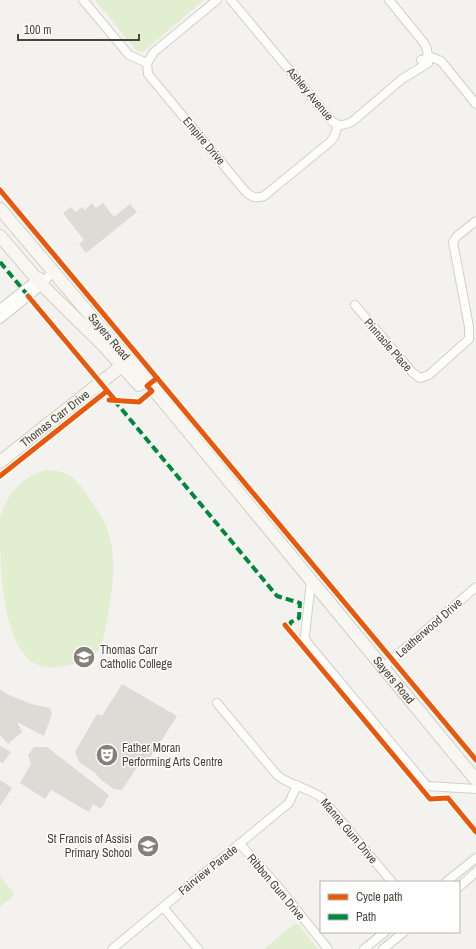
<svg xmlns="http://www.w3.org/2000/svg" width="476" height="949" font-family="'Archivo Narrow',sans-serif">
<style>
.green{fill:#e1eecf}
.building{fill:#dedbd6}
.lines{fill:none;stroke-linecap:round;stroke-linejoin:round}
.street-casing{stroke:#d2d0cb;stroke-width:10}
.secondary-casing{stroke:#d3cfc5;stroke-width:14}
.street{stroke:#fdfdfc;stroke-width:8}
.secondary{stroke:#f7f6f1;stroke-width:12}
.quiet{stroke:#00873e;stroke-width:4;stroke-dasharray:8 4;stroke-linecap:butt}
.cycleway-casing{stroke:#fff;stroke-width:8}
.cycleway{stroke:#e8590c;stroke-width:5}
.labels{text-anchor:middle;stroke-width:3;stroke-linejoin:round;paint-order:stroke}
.street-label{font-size:12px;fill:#4b4439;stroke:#fff}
.poi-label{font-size:12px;fill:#4b4439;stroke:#fff;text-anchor:start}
</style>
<rect width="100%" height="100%" fill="#f4f2ee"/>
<g class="green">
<path d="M95,0H204L143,52L137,51Z"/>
<path d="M46,470C69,470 79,480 90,500C95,507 101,515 105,523C118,553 113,589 107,621C105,630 103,645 97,652C87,663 70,665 58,667C49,669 37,666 29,660C0,631 0,562 0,518C6,496 22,476 46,470Z"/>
<path d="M0,876L15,894L0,907Z"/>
<path d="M294,924H298L318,949H264Z"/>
</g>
<g class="building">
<path d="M92,203L96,208L103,203L114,217L130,204L137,212L86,253L79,244L84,240L63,213L71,207L76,212L82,207L85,210Z"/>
<path d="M122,684L177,716L148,761L143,758L122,790L114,789L101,780L95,773L79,762L75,752L97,714L102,716Z"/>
<path d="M0,689L7,694L31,704L50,708L52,714L44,736L17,722L22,732L8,744L0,735Z"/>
<path d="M0,746L11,752L3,763L0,762Z"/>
<path d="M34,747H47L109,795L101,809L93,804L89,812L51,790L45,799L20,783L31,764L28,755Z"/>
<path d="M0,780L12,788L0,806Z"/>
</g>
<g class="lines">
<g class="street-casing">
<g id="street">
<path d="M83,0L129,55L147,63L148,74L245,191C251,197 256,199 264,196L330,142L334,137L338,125"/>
<path d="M231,0L330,119C337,127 344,126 353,121L402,79L428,63"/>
<path d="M389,0L424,43L427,49L428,62"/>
<path d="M421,60L431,57L441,61L476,104"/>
<path d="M147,63L154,52L217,0"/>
<path d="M355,305L413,373L420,378L429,375L469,339V327L453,242L456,237L476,221"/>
<path d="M0,309L40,277"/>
<path d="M0,319L42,285L52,271"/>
<path d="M311,581L305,635V639L310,646L427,786L476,789"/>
<path d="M382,668L476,587"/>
<path d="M217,703L277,775C290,786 308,787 322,798L392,882"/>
<path d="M240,844L275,883L328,949"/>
<path d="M446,882L476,858"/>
<path d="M459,887L476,872"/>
<path d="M163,907L198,949"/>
<path d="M112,949L284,807L289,803L297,785"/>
<path d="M364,949L385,932"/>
<path d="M383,949L404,932"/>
</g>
</g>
<g class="secondary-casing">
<g id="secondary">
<path id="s1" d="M0,209L149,384L476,780"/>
<path d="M0,236L42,285L103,345L139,385"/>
<path id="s2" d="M0,462L128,361"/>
</g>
</g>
<use href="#street" class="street"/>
<use href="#secondary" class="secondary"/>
<g class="quiet">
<path d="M0,262L30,298"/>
<path d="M114,400L277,596L300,603L299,618L291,622L288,628"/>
</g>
<g class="cycleway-casing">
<g id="cycleway">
<path d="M0,190L476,760"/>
<path d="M28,296L115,400"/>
<path d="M109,400L139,402L152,391L147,386L157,378"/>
<path d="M0,476L107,391"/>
<path d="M285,625L430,799L448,798L476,832"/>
</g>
</g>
<use href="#cycleway" class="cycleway"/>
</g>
<defs>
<g id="school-disc" transform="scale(1.15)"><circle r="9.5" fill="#868178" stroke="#fff"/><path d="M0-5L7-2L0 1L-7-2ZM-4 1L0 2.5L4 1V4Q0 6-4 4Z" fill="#fff"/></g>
<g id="theatre-disc" transform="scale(1.15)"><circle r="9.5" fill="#868178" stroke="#fff"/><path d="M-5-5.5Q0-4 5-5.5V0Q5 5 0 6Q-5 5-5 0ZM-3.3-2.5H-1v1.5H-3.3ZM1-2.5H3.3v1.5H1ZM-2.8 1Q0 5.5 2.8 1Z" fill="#fff"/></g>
</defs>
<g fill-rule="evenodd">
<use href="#school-disc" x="84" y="657"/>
<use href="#theatre-disc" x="107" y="755"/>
<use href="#school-disc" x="148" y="846"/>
</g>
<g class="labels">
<g class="street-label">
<text transform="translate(310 94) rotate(50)" y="4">Ashley Avenue</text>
<text transform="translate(204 141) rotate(50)" y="4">Empire Drive</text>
<text dy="4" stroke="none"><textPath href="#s1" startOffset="168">Sayers Road</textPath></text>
<text transform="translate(388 345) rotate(49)" y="4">Pinnacle Place</text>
<text dy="4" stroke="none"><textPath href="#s2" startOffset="70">Thomas Carr Drive</textPath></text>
<text transform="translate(429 628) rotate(-41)" y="4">Leatherwood Drive</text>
<text dy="4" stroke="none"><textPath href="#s1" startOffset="614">Sayers Road</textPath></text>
<text transform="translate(349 831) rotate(50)" y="4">Manna Gum Drive</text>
<text transform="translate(208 870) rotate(-39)" y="4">Fairview Parade</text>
<text transform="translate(276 887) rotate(50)" y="4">Ribbon Gum Drive</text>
</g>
<g class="poi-label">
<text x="100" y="654">Thomas Carr<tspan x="100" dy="14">Catholic College</tspan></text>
<text x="122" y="752">Father Moran<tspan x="122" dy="14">Performing Arts Centre</tspan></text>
<text x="132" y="843" text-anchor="end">St Francis of Assisi<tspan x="132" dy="14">Primary School</tspan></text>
</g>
</g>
<rect x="320" y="881" width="140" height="52" fill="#ffffff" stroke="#b7b4b0"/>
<rect x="328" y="894" width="20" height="6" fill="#e8590c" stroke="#b7b4b0"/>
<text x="356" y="901" font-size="12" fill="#4b4439">Cycle path</text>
<rect x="328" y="914" width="20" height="6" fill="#00873e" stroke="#b7b4b0"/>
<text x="356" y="921" font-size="12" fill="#4b4439">Path</text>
<path d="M18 34v6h121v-6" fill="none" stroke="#4b4439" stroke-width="2"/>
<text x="24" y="34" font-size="12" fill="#4b4439" stroke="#ffffff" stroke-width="3" paint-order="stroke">100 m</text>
</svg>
